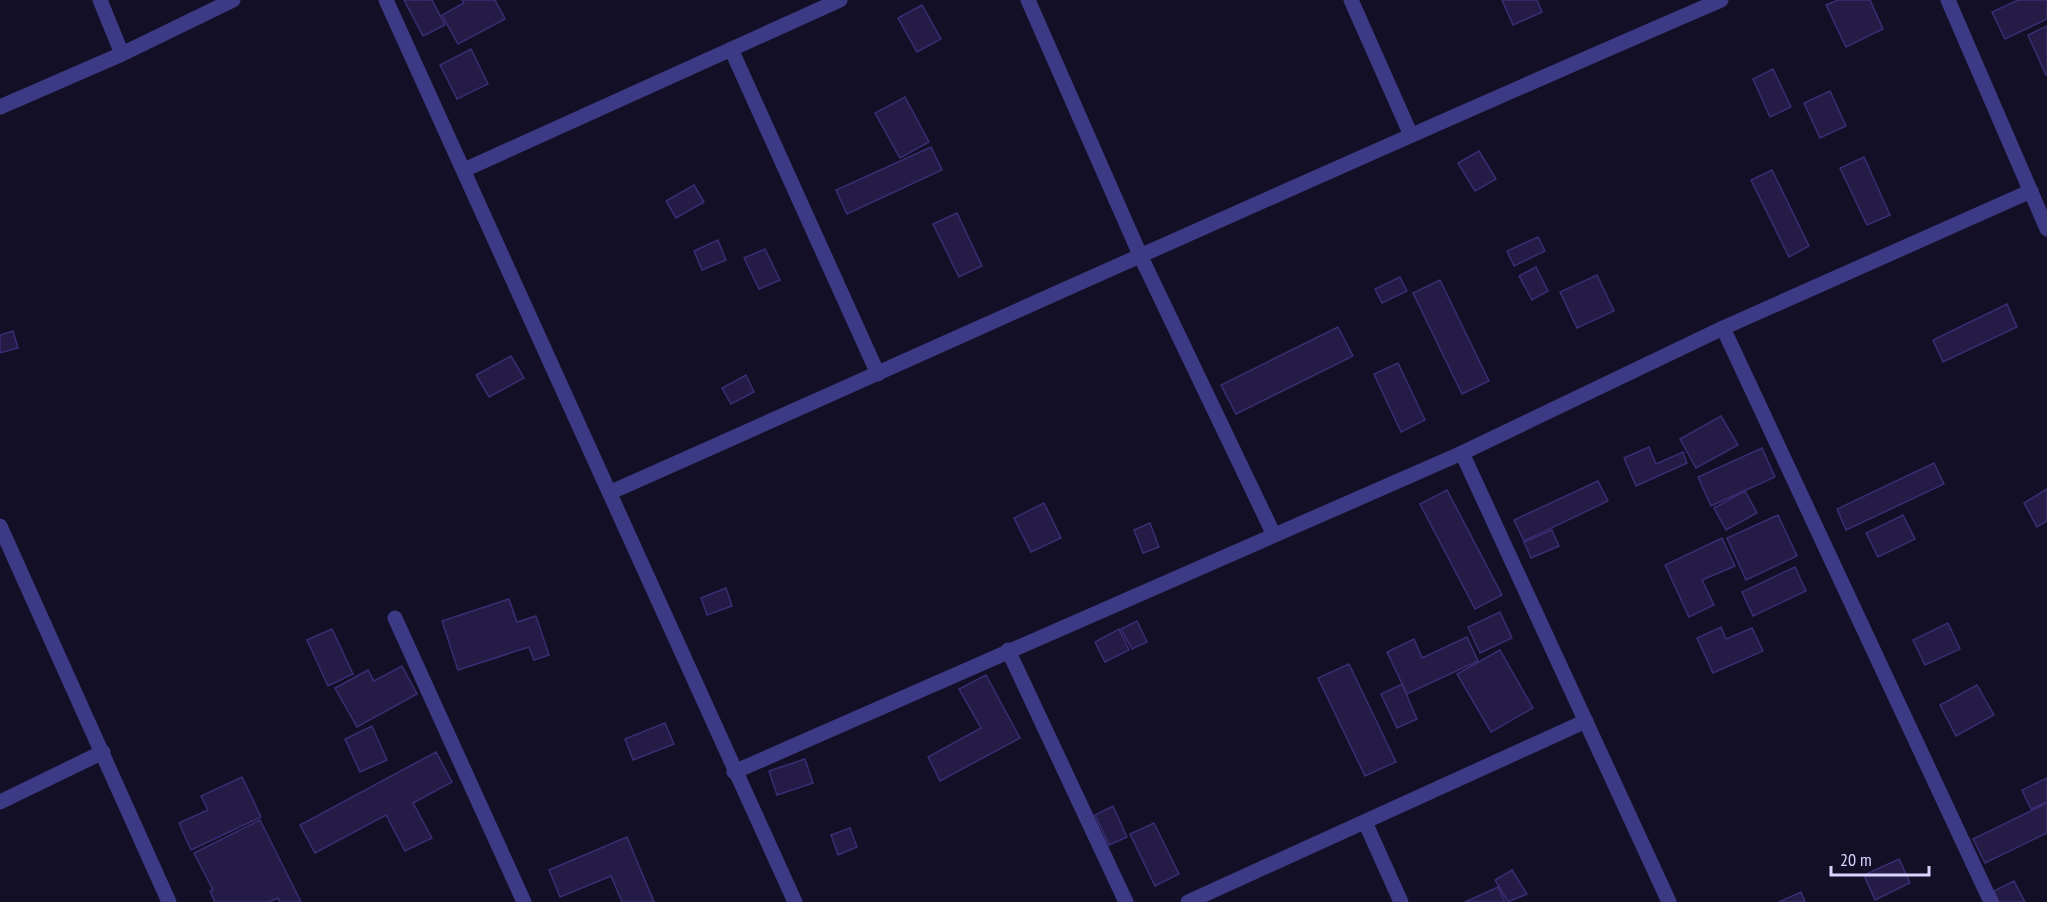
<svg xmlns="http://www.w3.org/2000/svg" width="2047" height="902" font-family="'PT Sans Narrow',sans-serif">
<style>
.building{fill:#241b47;stroke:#3b2d73;stroke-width:1.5}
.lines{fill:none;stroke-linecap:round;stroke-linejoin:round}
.minor{stroke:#3d3a85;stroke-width:15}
</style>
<rect width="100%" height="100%" fill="#130f26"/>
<g class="building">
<path d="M404,0H432L445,25L423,36Z"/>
<path d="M462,0H495L505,19L458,44L442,15L464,3Z"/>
<path d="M1502,0H1537L1542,12L1513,25Z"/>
<path d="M1838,0H1870L1883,29L1846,47L1826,5Z"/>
<path d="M2018,0H2047V19L2005,39L1992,12Z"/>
<path d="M922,5L941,39L917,52L898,18Z"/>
<path d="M2047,26V75H2046L2028,35Z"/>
<path d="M471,49L488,84L457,99L440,65Z"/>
<path d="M1773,69L1791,107L1770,117L1753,79Z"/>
<path d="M1830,91L1846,126L1820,138L1804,103Z"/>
<path d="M905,97L929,142L900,158L875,113Z"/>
<path d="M931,147L942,170L847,214L836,190Z"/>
<path d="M1479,151L1496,179L1475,191L1458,163Z"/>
<path d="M1864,157L1890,215L1867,225L1840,168Z"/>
<path d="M1772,170L1809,246L1789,257L1751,180Z"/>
<path d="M694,185L704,202L676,218L666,201Z"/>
<path d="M957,213L982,266L959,277L933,224Z"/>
<path d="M1538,237L1545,251L1514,266L1507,251Z"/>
<path d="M718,240L726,260L702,270L694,251Z"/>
<path d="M765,249L780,280L759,289L744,258Z"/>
<path d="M1536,267L1548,291L1532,300L1519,276Z"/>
<path d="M1597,275L1614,311L1577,328L1560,292Z"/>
<path d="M1400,277L1407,291L1382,303L1375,289Z"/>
<path d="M1440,280L1489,381L1462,394L1413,293Z"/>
<path d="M2007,304L2017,327L1943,362L1933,340Z"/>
<path d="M1338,327L1353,356L1236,414L1221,385Z"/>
<path d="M13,331L18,348L0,353V335Z"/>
<path d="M511,356L524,378L489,397L476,375Z"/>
<path d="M1398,363L1425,420L1401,432L1374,374Z"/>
<path d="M746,375L754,392L731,404L722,388Z"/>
<path d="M1721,416L1738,445L1696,468L1680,439Z"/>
<path d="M1649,447L1656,464L1683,452L1687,463L1636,486L1624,458Z"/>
<path d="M1762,448L1775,477L1711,506L1698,477Z"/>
<path d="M1934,463L1944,484L1846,530L1837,509Z"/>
<path d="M1598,481L1608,501L1524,541L1514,520Z"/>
<path d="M2047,489V521L2037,527L2024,503Z"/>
<path d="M1447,490L1502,595L1475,609L1420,504Z"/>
<path d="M1745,491L1757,513L1726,530L1714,508Z"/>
<path d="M1044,503L1061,538L1031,552L1014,518Z"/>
<path d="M1778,515L1797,556L1746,580L1727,538Z"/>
<path d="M1903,515L1915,539L1878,557L1866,533Z"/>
<path d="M1150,523L1159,547L1143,553L1134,530Z"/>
<path d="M1552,530L1559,546L1531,558L1524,542Z"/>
<path d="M1722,538L1735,566L1702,580L1714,605L1689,617L1665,565Z"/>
<path d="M1795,567L1806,591L1753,616L1742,592Z"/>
<path d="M726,588L732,606L707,615L701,598Z"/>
<path d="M509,599L517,622L536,616L549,655L534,660L529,647L458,670L442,621Z"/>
<path d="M1500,612L1512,638L1480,653L1468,627Z"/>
<path d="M1137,621L1147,642L1132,649L1121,629Z"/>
<path d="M1948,623L1960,649L1925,665L1913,640Z"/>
<path d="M1721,627L1726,639L1752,628L1763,651L1713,673L1697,638Z"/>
<path d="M332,629L353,674L328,686L307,640Z"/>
<path d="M1119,629L1129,650L1105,662L1095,642Z"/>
<path d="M1467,637L1478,661L1407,694L1387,652L1414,639L1422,658Z"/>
<path d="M1500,650L1533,708L1491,732L1457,674Z"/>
<path d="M1349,664L1396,762L1365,776L1318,678Z"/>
<path d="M402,666L417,694L357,727L335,688L368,670L374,681Z"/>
<path d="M986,675L1020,738L940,781L928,757L981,728L959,689Z"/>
<path d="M1402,684L1417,719L1397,728L1381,694Z"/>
<path d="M1977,685L1994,715L1956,736L1940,705Z"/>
<path d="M665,723L674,744L633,760L625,739Z"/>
<path d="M372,726L387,760L360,772L345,739Z"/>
<path d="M436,752L452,782L413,803L432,838L405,851L386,815L315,853L300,825Z"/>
<path d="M805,759L813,783L777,795L769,771Z"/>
<path d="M242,777L261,817L191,850L179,823L208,810L201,796Z"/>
<path d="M2047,778V802L2031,809L2022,790Z"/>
<path d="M2047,803V833L1985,863L1973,839Z"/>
<path d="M1113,806L1127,837L1109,845L1095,815Z"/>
<path d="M260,820L301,902H280L278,898L269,902H215L210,891L213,890L194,853Z"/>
<path d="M1154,823L1179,874L1155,886L1130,834Z"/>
<path d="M850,828L857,847L838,855L831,835Z"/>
<path d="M627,837L654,902H622L611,876L560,897L549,870Z"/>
<path d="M1899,859L1910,883L1875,900L1864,875Z"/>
<path d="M1512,870L1527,894L1508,902L1495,880Z"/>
<path d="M2014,881L2025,902H1999L1994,891Z"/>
<path d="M1498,887L1505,902H1465Z"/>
<path d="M1801,892L1805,902H1779Z"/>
</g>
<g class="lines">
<g class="minor">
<path d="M100,0L122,54"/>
<path d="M386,0L795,902"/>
<path d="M1028,0L1141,257L1274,535"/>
<path d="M1351,0L1410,133"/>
<path d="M1948,0L2047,229"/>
<path d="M731,49L878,374"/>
<path d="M0,107L122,54L233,0"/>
<path d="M464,170L840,0"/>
<path d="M1723,328L1991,902"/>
<path d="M1462,453L1669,902"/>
<path d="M611,492C981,328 1349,160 1721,0"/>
<path d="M0,526L169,902"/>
<path d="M395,618L524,902"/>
<path d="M1008,650L1126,902"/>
<path d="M734,772L1462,453L1723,328L2031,191"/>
<path d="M0,802L103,752"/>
<path d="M1365,822L1401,902"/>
<path d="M1188,902L1586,721"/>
</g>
</g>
<path d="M1831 866v9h98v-9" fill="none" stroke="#d9d4ff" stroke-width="3"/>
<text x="1840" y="866" font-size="18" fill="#d9d4ff" stroke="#130f26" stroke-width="4.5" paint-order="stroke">20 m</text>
</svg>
